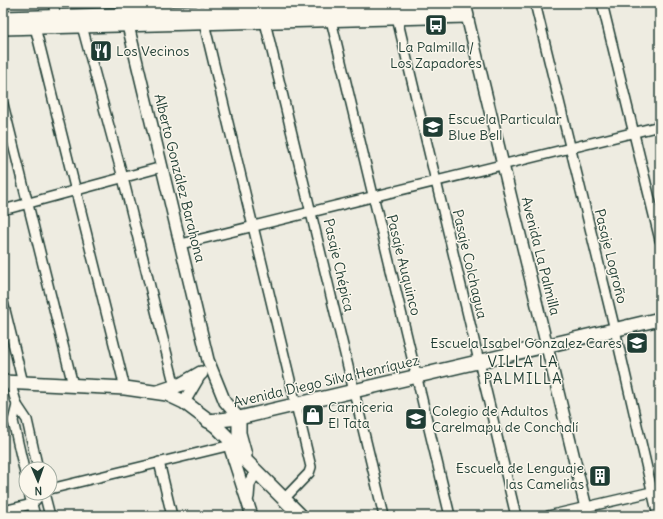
<svg xmlns="http://www.w3.org/2000/svg" width="663" height="519" font-family="Delius,sans-serif">
<style>
.built{fill:#ddddd2}
.lines{fill:none;stroke-linecap:round;stroke-linejoin:round}
.minor-casing{stroke:#1f3d34;stroke-width:12}
.tertiary-casing{stroke:#1f3d34;stroke-width:14}
.secondary-casing{stroke:#1f3d34;stroke-width:16}
.minor{stroke:#fbf7ec;stroke-width:9}
.tertiary{stroke:#fbf7ec;stroke-width:11}
.secondary{stroke:#fbf7ec;stroke-width:13}
.labels{text-anchor:middle;stroke-width:3;stroke-linejoin:round;paint-order:stroke}
.poi-label{font-size:14px;fill:#1f3d34;stroke:#fbf7ec;text-anchor:start}
.street-label{font-size:14px;fill:#1f3d34;stroke:#fbf7ec}
.neighbourhood-label{font-size:15px;letter-spacing:1px;fill:#1f3d34;stroke:#fbf7ec}
</style>
<rect width="100%" height="100%" fill="#eeece1"/>
<filter id="ink" filterUnits="userSpaceOnUse"><feTurbulence type="fractalNoise" baseFrequency=".025" numOctaves="2"/><feDisplacementMap in="SourceGraphic" scale="8" xChannelSelector="R" yChannelSelector="G"/><feConvolveMatrix kernelMatrix="1 2 1 2 8 2 1 2 1" color-interpolation-filters="sRGB"/></filter>
<g filter="url(#ink)">
<path class="built" d="M640,335L644,348L634,351L631,338Z"/>
<g class="lines">
<g class="minor-casing">
<g id="minor">
<path d="M53,3L56,16"/>
<path d="M122,3L125,14"/>
<path d="M535,3L615,330L658,516"/>
<path d="M602,3L660,240"/>
<path d="M397,18L516,516"/>
<path d="M331,20L450,516"/>
<path d="M265,22L384,516"/>
<path d="M204,23L311,467L309,473L284,499"/>
<path d="M82,26L123,178L175,387"/>
<path d="M35,27L125,388"/>
<path d="M3,104L73,385"/>
<path d="M3,210L162,167"/>
<path d="M181,244L660,126"/>
<path d="M3,302L23,383"/>
<path d="M10,382L17,405L27,420L38,469"/>
<path d="M17,405L13,421L26,478"/>
<path d="M159,462L172,516"/>
<path d="M50,489L227,446"/>
<path d="M29,493L35,516"/>
<path d="M44,493L50,516"/>
<path d="M3,511L32,504L42,493"/>
<path d="M548,516L660,490"/>
</g>
</g>
<g class="tertiary-casing">
<g id="tertiary">
<path d="M467,16L588,516"/>
<path d="M126,17L208,360L225,402L239,418"/>
<path d="M184,402L201,373"/>
<path d="M230,448L252,516"/>
<path d="M248,497L249,484L256,472"/>
</g>
</g>
<g class="secondary-casing">
<g id="secondary">
<path d="M3,18L432,6L468,3"/>
<path d="M3,28L467,16L464,4"/>
<path d="M3,382L125,388L167,394L184,402L216,426L228,438L235,450L301,516"/>
<path d="M158,392L182,384L201,373"/>
<path d="M239,418V433L245,455"/>
<path d="M208,421L239,418L660,319"/>
</g>
</g>
<use href="#minor" class="minor"/>
<use href="#tertiary" class="tertiary"/>
<use href="#secondary" class="secondary"/>
</g>
</g>
<defs>
<g id="bus-square" transform="scale(1.15)"><rect x="-9" y="-9" width="18" height="18" rx="4" fill="#1f3d34" stroke="#fbf7ec"/><path d="M-5-6H5V4H4V6H2V4H-2V6H-4V4H-5ZM-3.5-4V0h7V-4ZM-3.5 1.2v1.5H-2V1.2ZM2 1.2v1.5H3.5V1.2Z" fill="#fff"/></g>
<g id="restaurant-square" transform="scale(1.15)"><rect x="-9" y="-9" width="18" height="18" rx="4" fill="#1f3d34" stroke="#fbf7ec"/><path d="M-5-6h1v4h1v-4h1v4h1v-4h1v5L-1.5 .5V6h-2V.5L-5-1ZM5-6V6H3V1.5H1.5Q1.5-4 5-6Z" fill="#fff"/></g>
<g id="school-square" transform="scale(1.15)"><rect x="-9" y="-9" width="18" height="18" rx="4" fill="#1f3d34" stroke="#fbf7ec"/><path d="M0-5L7-2L0 1L-7-2ZM-4 1L0 2.5L4 1V4Q0 6-4 4Z" fill="#fff"/></g>
<g id="shop-square" transform="scale(1.15)"><rect x="-9" y="-9" width="18" height="18" rx="4" fill="#1f3d34" stroke="#fbf7ec"/><path d="M-5-2.5h2.3a2.7 3.5 0 0 1 5.4 0H5L5.5 6h-11ZM-1.5-2.5h3a1.5 2.3 0 0 0-3 0Z" fill="#fff"/></g>
<g id="building-square" transform="scale(1.15)"><rect x="-9" y="-9" width="18" height="18" rx="4" fill="#1f3d34" stroke="#fbf7ec"/><path d="M-4-6H4V6H1V3H-1V6H-4ZM-2.5-4.3h1.7v1.8h-1.7ZM.8-4.3h1.7v1.8H.8ZM-2.5-1h1.7V.8h-1.7ZM.8-1h1.7V.8H.8Z" fill="#fff"/></g>
</defs>
<g fill-rule="evenodd">
<use href="#bus-square" x="436" y="25"/>
<use href="#restaurant-square" x="101" y="51"/>
<use href="#school-square" x="433" y="127"/>
<use href="#school-square" x="637" y="343"/>
<use href="#shop-square" x="313" y="415"/>
<use href="#school-square" x="416" y="419"/>
<use href="#building-square" x="600" y="476"/>
</g>
<g class="labels">
<g class="poi-label">
<text x="436" y="52" text-anchor="middle">La Palmilla /<tspan x="436" dy="16">Los Zapadores</tspan></text>
<text x="116" y="56">Los Vecinos</text>
<text x="448" y="124">Escuela Particular<tspan x="448" dy="16">Blue Bell</tspan></text>
<text x="622" y="348" text-anchor="end">Escuela Isabel Gonzalez Cares</text>
<text x="328" y="412">Carniceria<tspan x="328" dy="16">El Tata</tspan></text>
<text x="432" y="416">Colegio de Adultos<tspan x="432" dy="16">Carelmapu de Conchalí</tspan></text>
<text x="584" y="473" text-anchor="end">Escuela de Lenguaje<tspan x="584" dy="16">las Camelias</tspan></text>
</g>
<g class="street-label">
<text transform="translate(180 178) rotate(76)" y="5">Alberto González Barahona</text>
<text transform="translate(541 256) rotate(76)" y="5">Avenida La Palmilla</text>
<text transform="translate(611 256) rotate(76)" y="5">Pasaje Logroño</text>
<text transform="translate(470 264) rotate(77)" y="5">Pasaje Colchagua</text>
<text transform="translate(339 265) rotate(77)" y="5">Pasaje Chépica</text>
<text transform="translate(404 265) rotate(76)" y="5">Pasaje Auquinco</text>
<text transform="translate(326 381) rotate(-13)" y="5">Avenida Diego Silva Henríquez</text>
</g>
<g class="neighbourhood-label">
<text x="523" y="367">VILLA LA<tspan x="523" dy="17">PALMILLA</tspan></text>
</g>
</g>
<rect width="663" height="519" fill="none" stroke="#fbf7ec" stroke-width="16"/>
<rect x="8" y="8" width="647" height="503" fill="none" stroke="#1f3d34" stroke-width="1.5" filter="url(#ink)"/>
<g transform="translate(38 481) rotate(178)"><circle r="19" fill="#fbf7ec" stroke="#a3ada2"/>
<path d="M0-3L7 15L0 10L-7 15Z" fill="#1f3d34"/>
<text y="-6" font-size="11" font-weight="bold" text-anchor="middle" fill="#1f3d34">N</text>
</g>
</svg>
